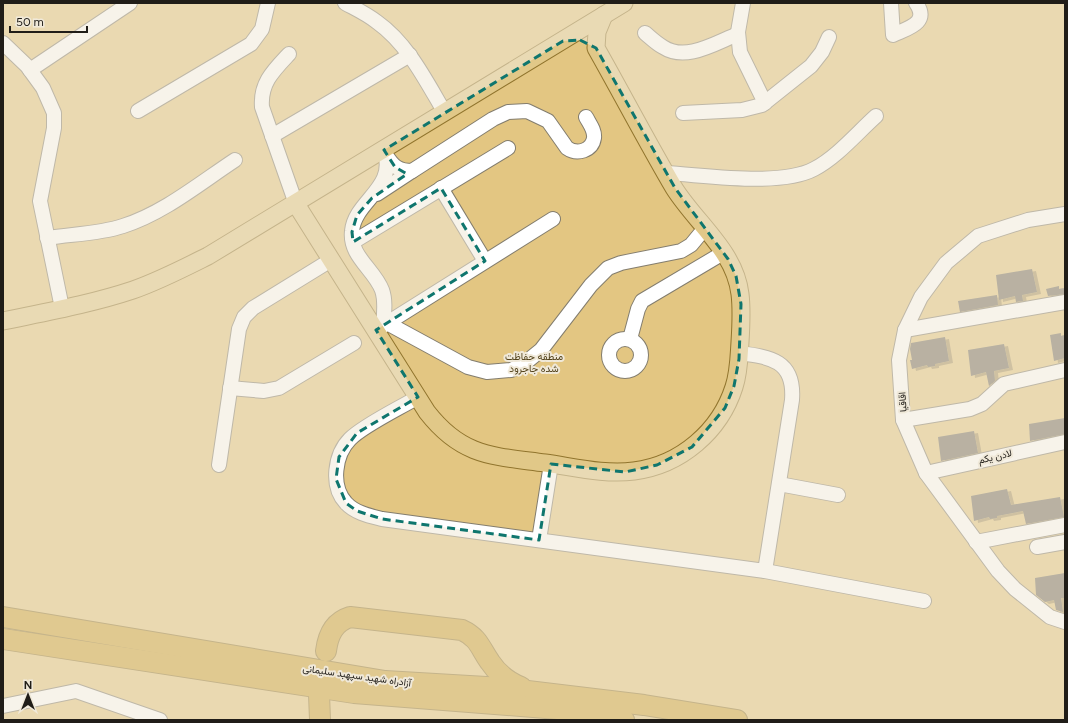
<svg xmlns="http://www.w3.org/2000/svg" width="1068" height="723" font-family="Figtree,Vazirmatn,sans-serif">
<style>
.green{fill:#e3c682}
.building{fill:#746e60;filter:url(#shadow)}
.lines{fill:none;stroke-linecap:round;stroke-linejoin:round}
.minor-casing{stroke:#837d6e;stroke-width:16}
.major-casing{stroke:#90742d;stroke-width:19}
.highway-casing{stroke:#90742d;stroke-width:22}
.minor{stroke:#fff;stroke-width:14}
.major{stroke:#e1c888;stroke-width:17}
.highway{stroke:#cda339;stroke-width:20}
.marked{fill:none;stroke:#0f766e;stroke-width:3;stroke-dasharray:8 5;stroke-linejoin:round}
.labels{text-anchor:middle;stroke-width:4;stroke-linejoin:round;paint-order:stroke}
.park-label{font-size:10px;fill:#53431c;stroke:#f0e9d9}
.street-label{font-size:10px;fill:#201d18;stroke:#f0e9d9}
</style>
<defs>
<filter id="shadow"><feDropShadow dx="4" dy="2" stdDeviation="0" flood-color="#0004"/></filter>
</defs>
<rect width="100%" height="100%" fill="#f0e9d9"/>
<rect class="green" x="3" y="3" width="1062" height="717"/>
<g class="building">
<path d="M1032,269L1037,292L1022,295L1023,301L1016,302L1015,296L999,300L996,275Z"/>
<path d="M1059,286V289L1065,288V294L1048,296L1046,289Z"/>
<path d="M997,295L998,305L960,312L958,301Z"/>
<path d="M1061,333V336L1065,335V358L1054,361L1050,335Z"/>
<path d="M945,337L949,361L935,364V366L928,367L927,365L912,369L910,360H912L910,349L911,343Z"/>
<path d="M1004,344L1009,368L994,371L995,381L989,386L986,372L971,376L968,350Z"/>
<path d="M1065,418V434L1030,441L1029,424Z"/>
<path d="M974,431L978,453L941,461L938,437Z"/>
<path d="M1007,489L1011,505L1060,497L1064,517L1026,524L1023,511L997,516V518L990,519L989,517L974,521L971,496Z"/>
<path d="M1065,573V598H1061L1063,612L1056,610L1054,600L1045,602L1036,595L1035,578Z"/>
</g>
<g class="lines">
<g class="minor-casing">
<g id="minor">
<path d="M345,3C356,9 367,14 377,22C408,44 426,81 445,113"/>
<path d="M743,3L738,32L740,52L765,103"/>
<path d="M891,3L893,35C908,28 930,23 916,3"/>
<path d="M645,33C651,38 656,43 663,47C686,62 715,43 738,34"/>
<path d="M3,43L27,66L43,88L54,113V128L40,201L62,308"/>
<path d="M289,54C274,70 260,83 262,107L296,204"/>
<path d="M30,70L130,3"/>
<path d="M138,111L251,44L262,29L268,3"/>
<path d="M683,113L742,110L762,105L811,66L822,52L829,37"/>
<path d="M272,136L410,55"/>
<path d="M412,171L493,119L508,112L527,111L548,121L567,148C577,155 592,151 594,138C595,130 589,123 586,117"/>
<path d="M666,173C705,175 780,187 814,169C837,157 857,133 876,116"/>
<path d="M441,188L485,261"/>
<path d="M377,194L412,171C398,171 393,166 386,155"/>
<path d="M1065,214L1028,220L978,236L946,263L921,297L905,330L899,360L903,420L926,473L998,571L1015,589L1050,617L1065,622"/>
<path d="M47,238C72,234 99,234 123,226C164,213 200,183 235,160"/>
<path d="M353,242L508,148"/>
<path d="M387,323L468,367L487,372L511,370L525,363L541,350L591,285L608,268L621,263L681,251L691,245L705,228"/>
<path d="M383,326C384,314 386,301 382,290C374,269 349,256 352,231C355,200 398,188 384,150"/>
<path d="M381,327L553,219"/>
<path d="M905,330L1065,302"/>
<circle cx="625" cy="355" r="16"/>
<path d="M630,339L638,309L642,301L723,253"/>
<path d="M739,353C770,357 795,360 792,400L765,571"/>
<path d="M230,388L264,391L279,388L354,343"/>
<path d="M418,397C400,408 364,425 350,439C335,454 330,486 346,503C355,513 370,516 382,519L765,571L924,601"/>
<path d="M903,420L970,409L982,404L1004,384L1065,370"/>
<path d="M219,465L239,329L244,317L253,308L331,260"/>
<path d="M926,473L1065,442"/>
<path d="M779,484L838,495"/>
<path d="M539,540L551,464"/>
<path d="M976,542L1065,525"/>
<path d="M1037,547L1065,542"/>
<path d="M3,706L76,691L160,720"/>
</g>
</g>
<g class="major-casing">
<g id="major">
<path d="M296,204L427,412C462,457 493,456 545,463C574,467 605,475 634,471C681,465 720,431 734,387C739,372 739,357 740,342C741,326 742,310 740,294C735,251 696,223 674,188C647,142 622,94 596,48L597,32L604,15"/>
<path d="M3,321C46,312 91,304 133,290C159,281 184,268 208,256L624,3"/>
</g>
</g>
<g class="highway-casing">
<g id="highway">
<path d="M3,617L385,681L503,688L644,705L737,720"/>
<path d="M3,639L354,693L558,709L624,720"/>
<path d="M326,651C328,635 334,622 350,617L462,630C479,638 480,648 490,662C498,674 508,682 521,687"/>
<path d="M319,694L320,720"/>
</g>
</g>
<use href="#minor" class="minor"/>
<use href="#major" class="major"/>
<use href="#highway" class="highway"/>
</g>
<path d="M0 0H1068V723H0ZM580,40L596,48L675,188L728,259L736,276L741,304L739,359L734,386L725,408L692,447L657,465L625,472L551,464L539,540L382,519L357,511L346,503L336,479L339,457L357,433L418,397L376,330L485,261L441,188L353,242L352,232L357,215L372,198L407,174L395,167L384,150L563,41Z" fill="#f0e9d9" fill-opacity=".55" fill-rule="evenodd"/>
<path class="marked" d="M580,40L596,48L675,188L728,259L736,276L741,304L739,359L734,386L725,408L692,447L657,465L625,472L551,464L539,540L382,519L357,511L346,503L336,479L339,457L357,433L418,397L376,330L485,261L441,188L353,242L352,232L357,215L372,198L407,174L395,167L384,150L563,41Z"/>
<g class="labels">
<g class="park-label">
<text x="534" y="360">منطقه حفاظت<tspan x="534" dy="12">شده جاجرود</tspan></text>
</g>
<g class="street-label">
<text transform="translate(902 402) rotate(-94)" y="4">اقاقیا</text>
<text transform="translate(995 456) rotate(-13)" y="4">لادن یکم</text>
<text transform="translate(357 675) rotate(8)" y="4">آزادراه شهید سپهبد سلیمانی</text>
</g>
</g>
<rect width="1068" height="723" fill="none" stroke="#201d18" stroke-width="8"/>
<g transform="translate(28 695)" stroke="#f0e9d9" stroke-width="3" paint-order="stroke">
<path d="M0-3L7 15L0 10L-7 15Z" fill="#201d18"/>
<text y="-6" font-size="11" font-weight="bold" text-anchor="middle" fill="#201d18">N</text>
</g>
<path d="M10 26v6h77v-6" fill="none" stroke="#201d18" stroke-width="2"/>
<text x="16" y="26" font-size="12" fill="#201d18" stroke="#f0e9d9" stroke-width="3" paint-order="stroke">50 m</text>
</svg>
